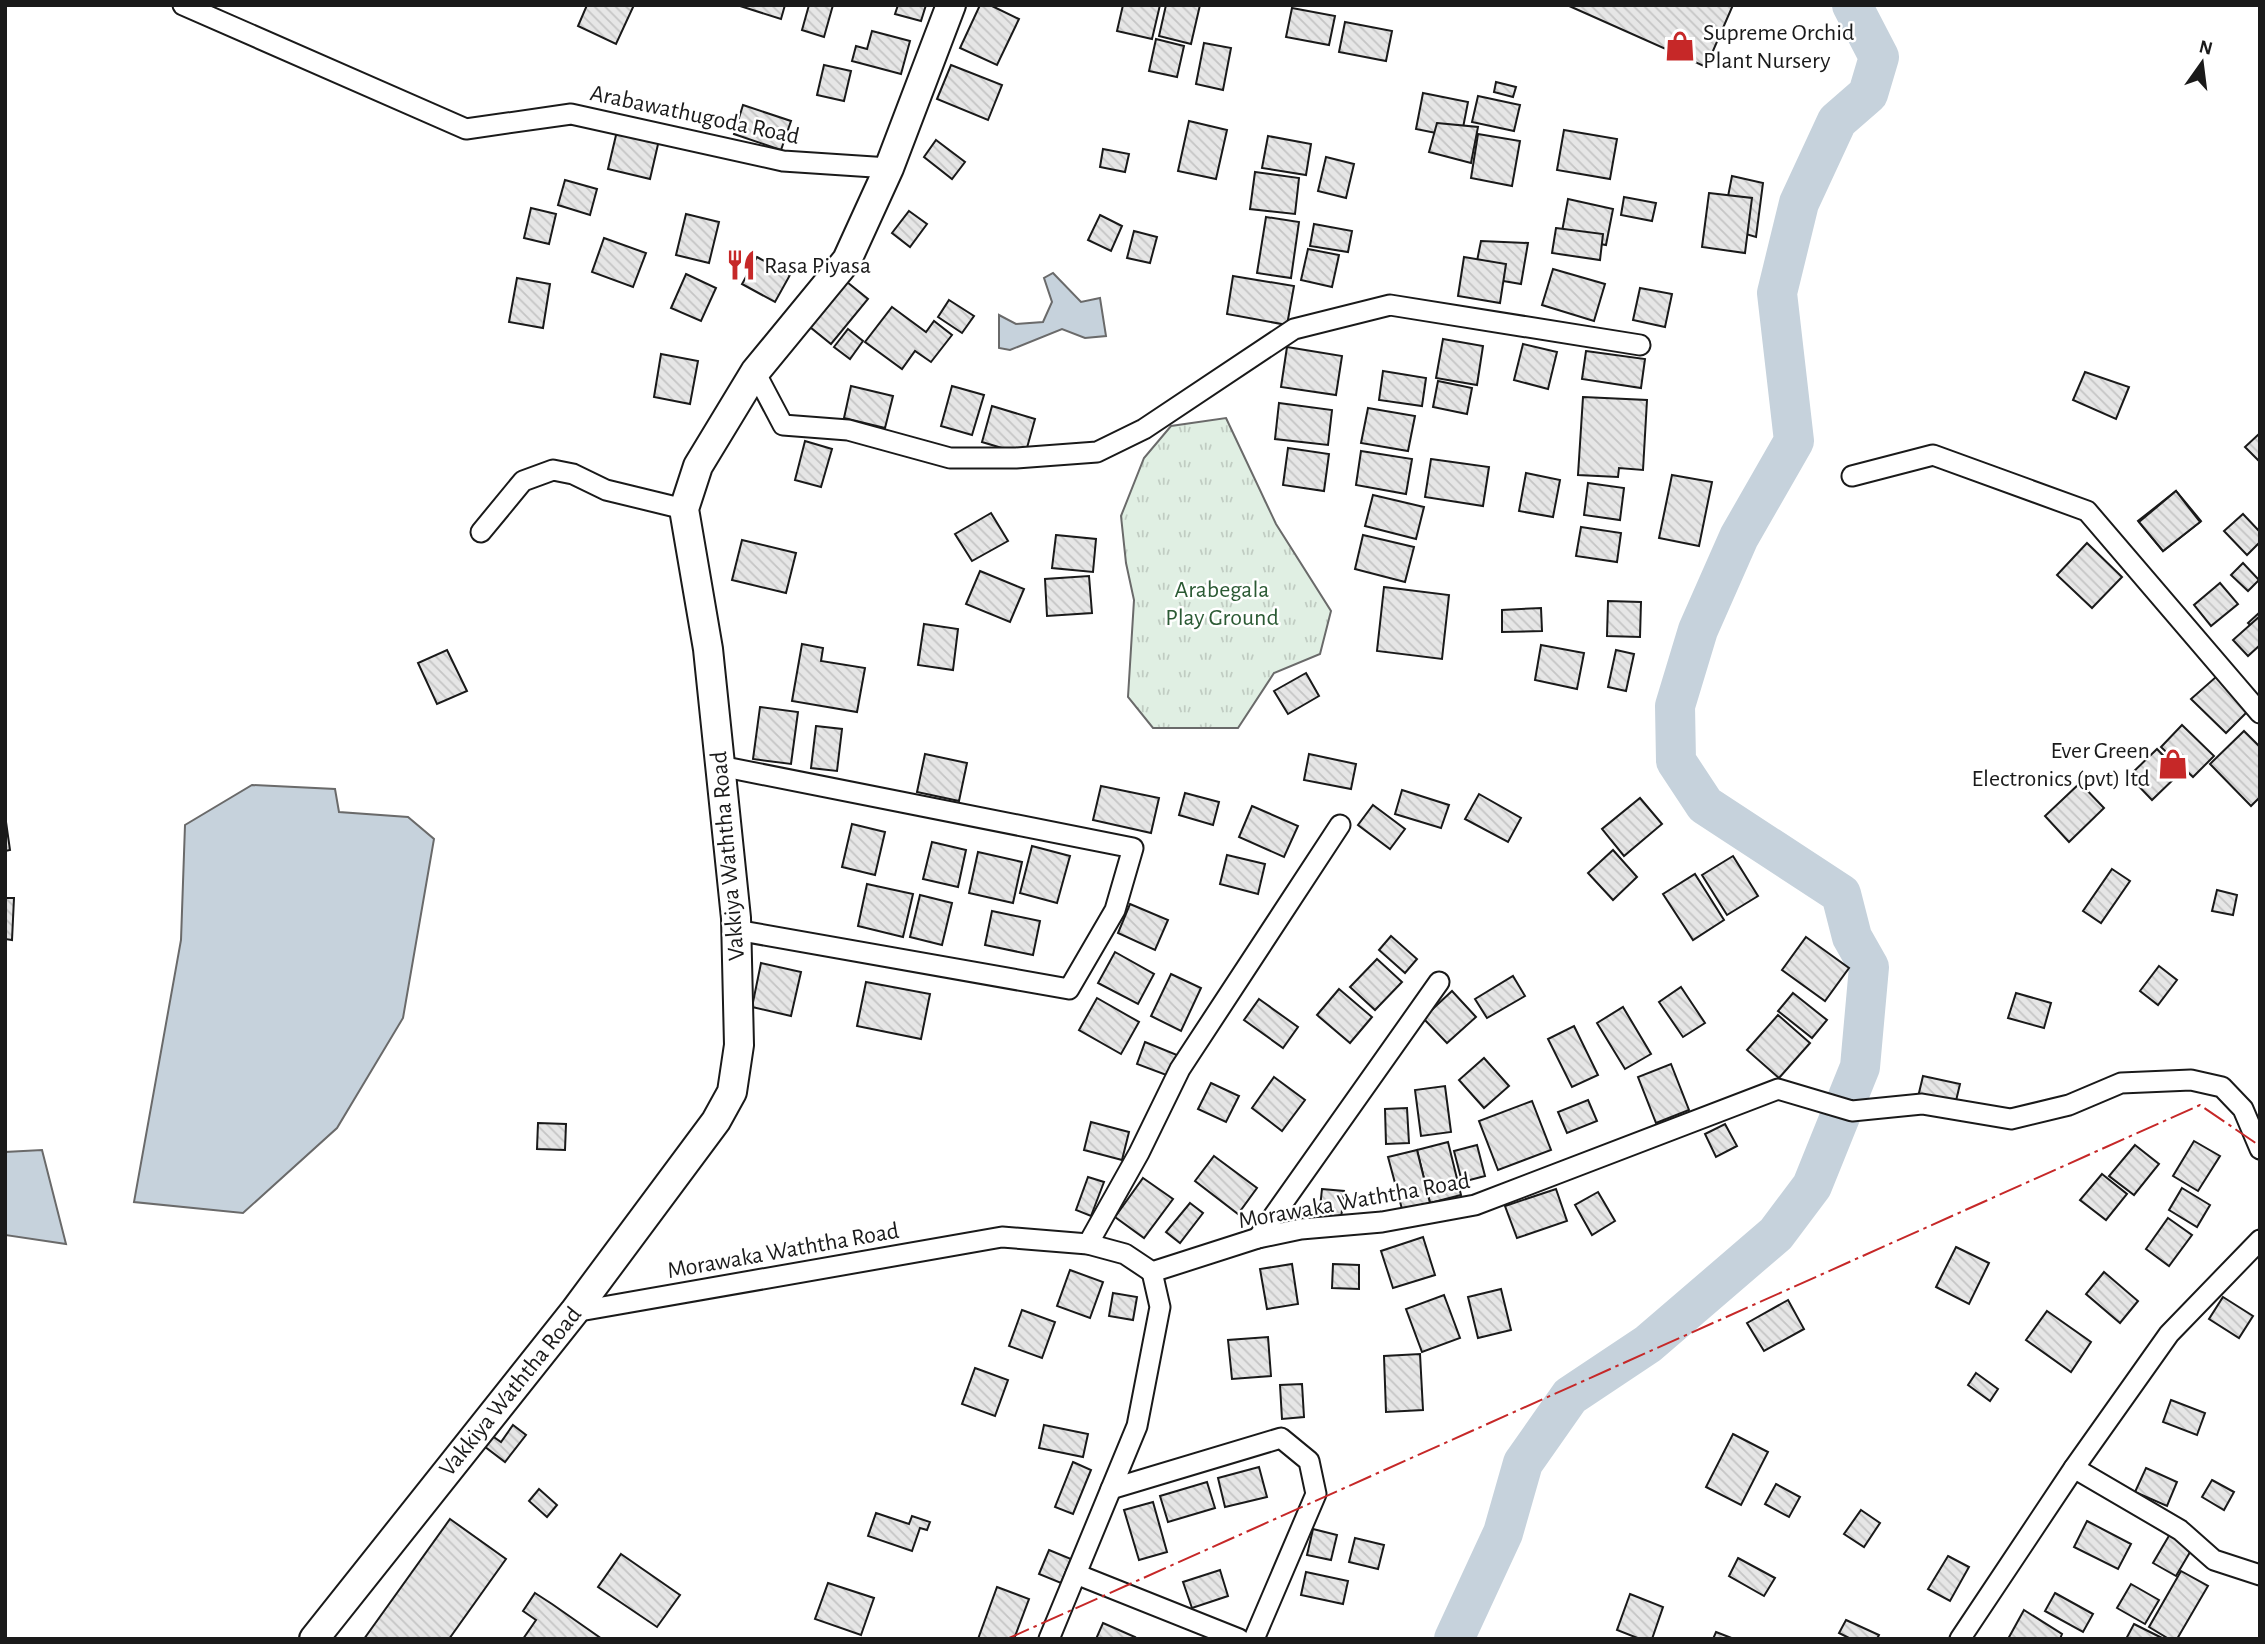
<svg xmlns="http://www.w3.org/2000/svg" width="2265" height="1644" font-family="'Alegreya Sans',sans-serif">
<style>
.grass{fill:url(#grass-tufts);stroke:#6a6a6a;stroke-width:2}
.water{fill:#c6d2dc;stroke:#6a6a6a;stroke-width:2}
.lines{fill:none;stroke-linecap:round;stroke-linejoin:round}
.river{stroke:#c6d2dc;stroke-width:40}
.building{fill:url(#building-back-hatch);stroke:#1a1a1a;stroke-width:2}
.street-casing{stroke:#1a1a1a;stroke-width:23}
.secondary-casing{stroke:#1a1a1a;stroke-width:32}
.street{stroke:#fff;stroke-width:19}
.secondary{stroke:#fff;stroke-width:28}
.power{stroke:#c62828;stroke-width:2;stroke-dasharray:24 5 3.5 5;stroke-linecap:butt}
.labels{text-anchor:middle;stroke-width:5;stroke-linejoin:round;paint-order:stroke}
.poi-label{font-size:24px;fill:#1a1a1a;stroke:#fff;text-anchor:start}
.street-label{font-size:24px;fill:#1a1a1a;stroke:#fff}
.park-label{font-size:24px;fill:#2b5a34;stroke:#fff}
</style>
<defs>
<pattern id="grass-tufts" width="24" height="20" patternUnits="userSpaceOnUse" patternTransform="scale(1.75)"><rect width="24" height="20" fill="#e0efe3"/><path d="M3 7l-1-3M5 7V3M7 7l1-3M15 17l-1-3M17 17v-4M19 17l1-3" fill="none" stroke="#c0ccc2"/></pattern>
<pattern id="building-back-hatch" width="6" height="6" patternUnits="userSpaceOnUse" patternTransform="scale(1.75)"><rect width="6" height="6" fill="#e6e6e6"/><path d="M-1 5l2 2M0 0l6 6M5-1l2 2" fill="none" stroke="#c5c5c5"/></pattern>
</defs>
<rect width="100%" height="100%" fill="#fff"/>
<path class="grass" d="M1226,418L1276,524L1331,611L1320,654L1274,673L1238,728H1153L1128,697L1134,600L1126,563L1121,516L1144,458L1171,426Z"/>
<g class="water">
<path d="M1053,273L1081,302L1100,298L1106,336L1085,338L1062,329L1010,350L999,348V315L1016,324L1043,322L1052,302L1044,278Z"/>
<path d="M252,785L335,789L339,812L408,817L434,839L403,1018L337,1128L243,1213L134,1202L181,940L185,825Z"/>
<path d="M42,1150L66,1244L5,1235V1152Z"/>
</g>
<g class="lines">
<path class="river" d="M1454,1639L1503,1533L1523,1463L1570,1396L1648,1344L1776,1234L1812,1186L1860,1067L1869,967L1852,937L1841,894L1705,805L1676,761L1675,706L1698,630L1739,537L1794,441L1777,293L1799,203L1837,121L1868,94L1879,57L1852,5"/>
</g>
<g class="building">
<path d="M587,5H634L616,44L578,26Z"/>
<path d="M737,5H785L781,19Z"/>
<path d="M809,5H833L824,37L802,30Z"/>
<path d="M898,5H926L921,21L895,14Z"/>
<path d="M980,5H990L1019,19L997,65L960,48Z"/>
<path d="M1123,5H1160L1152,39L1117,31Z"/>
<path d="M1166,5H1200L1191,44L1159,36Z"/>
<path d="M1567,5H1733L1706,67Z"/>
<path d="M1292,8L1335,16L1329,45L1286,37Z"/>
<path d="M1345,22L1392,31L1386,61L1339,52Z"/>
<path d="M872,31L910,41L901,74L852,61L856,46L867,49Z"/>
<path d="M1156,39L1184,46L1177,77L1149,71Z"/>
<path d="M1204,43L1231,48L1223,90L1196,84Z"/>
<path d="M824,65L851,71L844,101L817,95Z"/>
<path d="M951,65L1002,85L988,120L937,99Z"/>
<path d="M1496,82L1516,87L1513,97L1494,92Z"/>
<path d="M1423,93L1468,102L1461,138L1416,129Z"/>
<path d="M1478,96L1520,105L1514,131L1472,122Z"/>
<path d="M743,105L791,121L781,150L734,134Z"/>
<path d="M1189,121L1227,130L1216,179L1178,171Z"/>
<path d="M1437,123L1478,127L1471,163L1429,152Z"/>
<path d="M1564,130L1617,139L1610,179L1557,170Z"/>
<path d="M617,131L659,140L650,179L608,169Z"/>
<path d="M1478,134L1520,141L1512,186L1471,178Z"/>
<path d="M1268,136L1311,144L1306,175L1262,168Z"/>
<path d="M936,140L965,162L952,179L924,157Z"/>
<path d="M1103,149L1129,154L1125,172L1100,167Z"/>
<path d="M1326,157L1354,164L1346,198L1318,191Z"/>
<path d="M1255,172L1299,178L1295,214L1250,209Z"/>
<path d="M1732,176L1763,183L1756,237L1722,227Z"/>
<path d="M565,180L597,189L590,215L558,205Z"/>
<path d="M1709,193L1752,198L1745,253L1702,247Z"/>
<path d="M1624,197L1656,203L1652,221L1621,215Z"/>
<path d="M1568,199L1613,209L1606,245L1561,237Z"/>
<path d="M531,208L556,214L549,244L524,238Z"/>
<path d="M909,211L927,224L910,247L892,233Z"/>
<path d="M686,214L719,222L709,263L676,255Z"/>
<path d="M1100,215L1122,226L1111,251L1088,240Z"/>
<path d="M1266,217L1299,222L1291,278L1257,273Z"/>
<path d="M1314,224L1352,231L1348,252L1310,246Z"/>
<path d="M1556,228L1603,234L1600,260L1552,253Z"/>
<path d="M1134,231L1157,237L1150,263L1127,258Z"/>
<path d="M604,238L646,253L633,287L592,272Z"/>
<path d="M1481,241L1528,243L1521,284L1474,276Z"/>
<path d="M1308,249L1339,255L1332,287L1301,280Z"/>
<path d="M757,257L790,275L775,302L742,284Z"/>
<path d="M1464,257L1506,264L1500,303L1458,296Z"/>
<path d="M1553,269L1605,284L1594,321L1542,305Z"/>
<path d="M686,274L716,288L701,321L671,308Z"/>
<path d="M1233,276L1294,286L1287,325L1227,314Z"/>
<path d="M517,278L550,284L543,328L509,322Z"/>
<path d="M847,282L868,299L831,344L810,327Z"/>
<path d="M1640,288L1672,294L1665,327L1633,320Z"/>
<path d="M949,300L974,316L962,333L938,317Z"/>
<path d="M892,307L926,332L934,321L952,335L931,362L915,351L902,369L865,342Z"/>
<path d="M848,329L863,341L850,359L834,347Z"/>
<path d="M1443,339L1483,346L1477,385L1436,378Z"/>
<path d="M1523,344L1557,352L1548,389L1514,380Z"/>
<path d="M1287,347L1342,356L1336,395L1281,387Z"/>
<path d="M1586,351L1645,359L1641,388L1582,379Z"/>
<path d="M661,354L698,361L690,404L654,397Z"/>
<path d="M1383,371L1426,378L1422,406L1379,400Z"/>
<path d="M2085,372L2129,387L2116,419L2073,400Z"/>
<path d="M1438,381L1472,388L1467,414L1433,407Z"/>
<path d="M851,386L893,396L885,428L844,418Z"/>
<path d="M952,386L984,395L972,435L941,426Z"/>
<path d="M1583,397L1647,400L1643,470L1619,468L1618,477L1578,475Z"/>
<path d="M1279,403L1332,410L1328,445L1275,439Z"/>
<path d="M992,406L1035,419L1025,455L982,442Z"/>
<path d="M1368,408L1415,416L1408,451L1361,443Z"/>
<path d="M2260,433V462L2245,447Z"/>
<path d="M805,441L832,449L821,487L795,480Z"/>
<path d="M1288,448L1329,454L1324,491L1283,485Z"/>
<path d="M1361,451L1412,459L1406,494L1356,485Z"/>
<path d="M1431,459L1489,467L1483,506L1425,497Z"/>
<path d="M1526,473L1560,480L1553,517L1519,511Z"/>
<path d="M1672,475L1712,482L1699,546L1659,538Z"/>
<path d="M1588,483L1624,488L1620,520L1584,515Z"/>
<path d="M2176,491L2201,521L2163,551L2138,521Z"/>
<path d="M2176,491L2200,522L2163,551L2139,522Z"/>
<path d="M1373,495L1424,507L1416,539L1365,526Z"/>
<path d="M991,513L1008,541L972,561L955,534Z"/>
<path d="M2243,514L2260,532V542L2247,555L2224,531Z"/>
<path d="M1581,527L1621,533L1617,562L1576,556Z"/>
<path d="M1056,535L1096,539L1093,572L1052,568Z"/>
<path d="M1363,535L1414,547L1405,582L1355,569Z"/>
<path d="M742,540L796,553L786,593L732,580Z"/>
<path d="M2087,543L2122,577L2092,608L2057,575Z"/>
<path d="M2243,563L2259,580L2248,591L2231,575Z"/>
<path d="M980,571L1024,589L1010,622L966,604Z"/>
<path d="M1089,576L1092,613L1047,616L1045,579Z"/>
<path d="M2220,583L2238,604L2211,626L2194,605Z"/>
<path d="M1384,587L1449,595L1442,659L1377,651Z"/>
<path d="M1608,601L1641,602L1640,637L1607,636Z"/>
<path d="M1541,608L1542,631L1502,632V610Z"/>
<path d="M2260,612V634L2248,623Z"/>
<path d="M2260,616V645L2248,656L2233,640Z"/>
<path d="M924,624L958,629L953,670L918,665Z"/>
<path d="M802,644L823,648L821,661L865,668L857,712L792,701Z"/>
<path d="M1541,645L1584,653L1577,689L1535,680Z"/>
<path d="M447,650L467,691L437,704L418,663Z"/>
<path d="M1616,650L1634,654L1626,691L1608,687Z"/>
<path d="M1306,673L1319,696L1288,714L1274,691Z"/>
<path d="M2217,676L2250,709L2226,733L2191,699Z"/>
<path d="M760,707L798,712L791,764L753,759Z"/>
<path d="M2182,725L2214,756L2193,777L2161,747Z"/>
<path d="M816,726L842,729L837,771L811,768Z"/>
<path d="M2244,731L2260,747V797L2251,806L2210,764Z"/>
<path d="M2157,749L2180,773L2152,800L2129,776Z"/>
<path d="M925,754L967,763L959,801L917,792Z"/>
<path d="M1309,754L1356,764L1351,789L1304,780Z"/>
<path d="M2080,783L2104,808L2069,842L2045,816Z"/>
<path d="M1101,786L1159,798L1151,833L1093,820Z"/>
<path d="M1402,790L1449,805L1441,828L1395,814Z"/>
<path d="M1185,793L1219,802L1213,825L1179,815Z"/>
<path d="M1479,794L1521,818L1508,842L1465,819Z"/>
<path d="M1640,798L1662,824L1624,856L1602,829Z"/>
<path d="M1373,805L1405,829L1390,849L1358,825Z"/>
<path d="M1252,806L1298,826L1284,857L1239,837Z"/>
<path d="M5,815L10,850L5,851Z"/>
<path d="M852,824L885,832L875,875L842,867Z"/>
<path d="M932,842L966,850L958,887L923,879Z"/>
<path d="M1032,846L1070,856L1057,903L1020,893Z"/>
<path d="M1613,850L1637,877L1613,900L1588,873Z"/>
<path d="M978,852L1022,862L1013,903L969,893Z"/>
<path d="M1227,855L1265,864L1258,894L1220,884Z"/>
<path d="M1733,856L1758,896L1727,915L1702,875Z"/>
<path d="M2112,869L2130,881L2101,923L2083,911Z"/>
<path d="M1695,874L1724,920L1693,940L1663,894Z"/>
<path d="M867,884L913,894L903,937L858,926Z"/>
<path d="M2217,890L2237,895L2233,915L2212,911Z"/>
<path d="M920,895L952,903L942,945L910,937Z"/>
<path d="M5,898H14L12,940L5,939Z"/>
<path d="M1130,904L1168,920L1155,950L1118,933Z"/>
<path d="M992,911L1040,921L1033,955L985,945Z"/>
<path d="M1391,936L1417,959L1405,973L1379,950Z"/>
<path d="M1806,937L1849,968L1825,1001L1782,970Z"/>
<path d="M1115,952L1154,974L1138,1004L1098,983Z"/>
<path d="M1377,959L1402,982L1375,1010L1350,987Z"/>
<path d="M761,963L801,972L791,1016L752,1007Z"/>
<path d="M2159,966L2177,980L2158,1005L2140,991Z"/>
<path d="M1171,974L1201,988L1181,1031L1151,1016Z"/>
<path d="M1513,976L1525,996L1487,1018L1475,999Z"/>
<path d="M866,982L930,994L921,1039L857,1026Z"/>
<path d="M1681,987L1705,1023L1683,1037L1659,1002Z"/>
<path d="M1339,989L1372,1017L1350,1043L1317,1015Z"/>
<path d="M1452,991L1476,1017L1447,1043L1423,1018Z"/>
<path d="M1793,993L1827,1020L1812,1038L1778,1011Z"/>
<path d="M2016,993L2051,1003L2044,1028L2008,1018Z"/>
<path d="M1097,998L1139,1022L1121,1054L1079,1030Z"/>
<path d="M1259,999L1298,1027L1283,1048L1244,1020Z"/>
<path d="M1623,1007L1651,1054L1625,1069L1597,1023Z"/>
<path d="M1778,1015L1810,1043L1779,1078L1747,1050Z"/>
<path d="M1574,1026L1598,1075L1572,1087L1548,1039Z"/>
<path d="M1145,1042L1177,1055L1169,1076L1137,1064Z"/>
<path d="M1484,1058L1509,1086L1484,1108L1459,1080Z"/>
<path d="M1671,1064L1689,1110L1656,1123L1638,1077Z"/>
<path d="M1923,1076L1960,1084L1955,1105L1918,1097Z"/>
<path d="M1274,1077L1305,1100L1282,1131L1252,1108Z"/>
<path d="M1211,1083L1239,1096L1226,1122L1198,1109Z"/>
<path d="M1445,1086L1451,1132L1421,1136L1415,1090Z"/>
<path d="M1588,1100L1597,1121L1567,1133L1558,1112Z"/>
<path d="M1532,1101L1551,1150L1498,1170L1479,1121Z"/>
<path d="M1407,1108L1409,1143L1386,1144L1385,1109Z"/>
<path d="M1091,1122L1129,1132L1122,1160L1084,1150Z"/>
<path d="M538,1123L566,1124L565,1150L537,1149Z"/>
<path d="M1725,1124L1737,1146L1716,1157L1705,1134Z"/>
<path d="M2194,1141L2220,1156L2198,1191L2173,1176Z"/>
<path d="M1448,1142L1461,1195L1430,1203L1417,1150Z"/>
<path d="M1477,1145L1485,1176L1462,1182L1454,1151Z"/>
<path d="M2135,1145L2159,1164L2134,1195L2109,1176Z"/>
<path d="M1417,1150L1430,1203L1402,1209L1388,1157Z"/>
<path d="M1214,1156L1257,1188L1238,1214L1195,1181Z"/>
<path d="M2102,1174L2127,1194L2106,1220L2080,1200Z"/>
<path d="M1088,1177L1104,1182L1091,1216L1076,1210Z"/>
<path d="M1143,1178L1173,1199L1144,1238L1115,1217Z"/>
<path d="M2182,1188L2210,1205L2197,1227L2169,1210Z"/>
<path d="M1322,1189L1344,1191L1341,1219L1319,1217Z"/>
<path d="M1556,1189L1567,1221L1517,1238L1505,1206Z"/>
<path d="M1598,1192L1615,1221L1592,1235L1575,1205Z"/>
<path d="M1190,1203L1203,1213L1180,1243L1166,1232Z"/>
<path d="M2168,1218L2192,1235L2169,1266L2146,1249Z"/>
<path d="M1423,1237L1435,1275L1393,1288L1381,1251Z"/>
<path d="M1956,1247L1989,1263L1969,1304L1936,1287Z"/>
<path d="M1292,1264L1298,1304L1267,1309L1260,1269Z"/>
<path d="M1333,1264L1359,1265V1289L1332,1288Z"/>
<path d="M1070,1270L1103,1282L1090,1318L1057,1306Z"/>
<path d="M2104,1272L2138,1301L2120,1323L2086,1294Z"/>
<path d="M1501,1289L1511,1330L1478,1338L1468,1297Z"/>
<path d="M1113,1293L1137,1297L1133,1320L1109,1316Z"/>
<path d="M1444,1295L1460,1338L1422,1352L1406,1309Z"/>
<path d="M2223,1297L2253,1316L2239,1338L2209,1319Z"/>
<path d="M1788,1300L1804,1329L1764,1351L1747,1323Z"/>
<path d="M1022,1310L1055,1322L1042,1358L1009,1346Z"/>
<path d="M2047,1311L2091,1342L2071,1372L2026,1340Z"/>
<path d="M1268,1337L1271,1376L1232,1379L1228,1340Z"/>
<path d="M1420,1354L1423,1410L1386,1412L1384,1356Z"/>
<path d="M975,1368L1008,1380L995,1416L962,1404Z"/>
<path d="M1976,1373L1998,1389L1990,1401L1968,1385Z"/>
<path d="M1302,1384L1304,1417L1282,1419L1280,1385Z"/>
<path d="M2171,1400L2205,1413L2197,1435L2163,1422Z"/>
<path d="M513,1425L526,1435L505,1462L480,1443L488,1433L501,1442Z"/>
<path d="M1044,1425L1088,1434L1083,1457L1039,1448Z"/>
<path d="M1733,1434L1768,1452L1741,1505L1706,1487Z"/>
<path d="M1073,1462L1091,1470L1073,1514L1055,1507Z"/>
<path d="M1259,1467L1267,1497L1225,1507L1218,1478Z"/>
<path d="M2146,1468L2177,1482L2167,1506L2135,1492Z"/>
<path d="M2212,1480L2234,1492L2224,1510L2202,1497Z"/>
<path d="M1207,1482L1215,1508L1168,1522L1160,1496Z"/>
<path d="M1776,1484L1800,1497L1789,1517L1765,1504Z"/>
<path d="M539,1489L557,1505L547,1517L529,1501Z"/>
<path d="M1153,1502L1167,1552L1139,1560L1124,1510Z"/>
<path d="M1861,1510L1880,1523L1864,1547L1844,1534Z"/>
<path d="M876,1513L909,1524L912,1516L930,1522L927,1530L920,1528L912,1551L868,1536Z"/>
<path d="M450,1519L506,1559L449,1639H364Z"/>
<path d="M2087,1521L2131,1544L2118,1569L2074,1547Z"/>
<path d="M1313,1529L1337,1535L1331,1560L1307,1555Z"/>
<path d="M2170,1534L2193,1547L2176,1576L2153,1563Z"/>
<path d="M1355,1538L1384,1545L1378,1569L1349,1562Z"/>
<path d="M1049,1550L1071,1559L1061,1583L1039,1574Z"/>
<path d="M621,1554L680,1595L657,1627L598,1587Z"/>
<path d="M1948,1556L1969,1567L1950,1601L1928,1589Z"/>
<path d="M1738,1558L1775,1578L1764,1596L1729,1576Z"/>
<path d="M1220,1570L1228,1596L1192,1608L1183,1582Z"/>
<path d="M2181,1571L2208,1586L2177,1639H2169L2149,1627Z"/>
<path d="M1306,1572L1348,1581L1343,1604L1301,1595Z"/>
<path d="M828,1583L874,1598L861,1635L815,1619Z"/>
<path d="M2131,1584L2159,1600L2145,1624L2117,1608Z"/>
<path d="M997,1587L1029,1599L1014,1639H978Z"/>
<path d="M535,1593L552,1604L602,1639H523L536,1620L523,1611Z"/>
<path d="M2055,1593L2093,1614L2083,1632L2045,1611Z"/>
<path d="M1630,1594L1663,1607L1652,1639H1640L1617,1630Z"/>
<path d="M2024,1610L2062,1634L2060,1639H2008Z"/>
<path d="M1846,1620L1879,1635L1877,1639H1851L1839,1633Z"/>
<path d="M1103,1623L1135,1637L1134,1639H1096Z"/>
<path d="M2134,1624L2164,1639H2126Z"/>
<path d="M1716,1632L1734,1639H1713Z"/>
</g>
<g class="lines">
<g class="street-casing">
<g id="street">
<path d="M183,5L466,129L571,114L783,161L889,168"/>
<path d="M755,372L783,425L848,430L950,458H1016L1097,452L1144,429L1294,329L1390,305L1640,345"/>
<path d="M1852,476L1933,455L2087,511L2260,713"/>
<path d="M481,532L523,481L553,470L573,474L606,490L684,509"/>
<path d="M720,766L1133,848L1115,910L1069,989L736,930"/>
<path d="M1258,1238L1439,982"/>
<path d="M1088,1244L1139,1153L1180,1069L1340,825"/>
<path d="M574,1312L1002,1237L1088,1244L1125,1254L1152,1272L1258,1238L1301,1229L1382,1222L1475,1205L1778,1089L1852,1111L1922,1104L2011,1119L2069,1105L2121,1083L2191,1080L2222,1087L2243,1109L2260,1149"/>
<path d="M2074,1468L2180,1530L2214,1560L2260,1575"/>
<path d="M1111,1489L1281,1438L1309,1461L1316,1494L1254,1639"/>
<path d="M1076,1574L1239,1639"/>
<path d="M1049,1639L1137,1426L1160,1307L1152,1272"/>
<path d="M1960,1639L2074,1468L2169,1334L2260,1240"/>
</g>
</g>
<g class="secondary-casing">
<path id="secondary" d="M314,1639L574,1312L716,1121L732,1092L739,1045L736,918L708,649L684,509L698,466L755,372L847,260L889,168L951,5"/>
</g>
<use href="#street" class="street"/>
<use href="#secondary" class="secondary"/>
<path class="power" d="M1007,1639L2200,1105L2260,1146"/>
</g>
<defs>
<g id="shop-bare" transform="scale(2.415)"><path d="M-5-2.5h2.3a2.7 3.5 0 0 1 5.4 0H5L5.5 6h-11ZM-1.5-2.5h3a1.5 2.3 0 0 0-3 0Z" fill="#c62828" stroke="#fff" stroke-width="2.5" paint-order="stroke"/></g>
<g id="restaurant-bare" transform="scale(2.415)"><path d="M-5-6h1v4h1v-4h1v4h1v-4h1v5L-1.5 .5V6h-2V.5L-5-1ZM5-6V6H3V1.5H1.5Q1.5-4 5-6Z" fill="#c62828" stroke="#fff" stroke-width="2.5" paint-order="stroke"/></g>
</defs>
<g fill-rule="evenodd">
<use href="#shop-bare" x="1680" y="46"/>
<use href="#restaurant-bare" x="741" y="265"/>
<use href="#shop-bare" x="2173" y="764"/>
</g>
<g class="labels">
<g class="poi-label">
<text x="1703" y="40">Supreme Orchid<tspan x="1703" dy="28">Plant Nursery</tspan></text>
<text x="764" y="273">Rasa Piyasa</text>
<text x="2150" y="758" text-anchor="end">Ever Green<tspan x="2150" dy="28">Electronics (pvt) ltd</tspan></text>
</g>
<g class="street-label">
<text transform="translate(695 114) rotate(12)" y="8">Arabawathugoda Road</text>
<text transform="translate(727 856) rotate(-95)" y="8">Vakkiya Waththa Road</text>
<text transform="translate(1354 1200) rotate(-10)" y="8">Morawaka Waththa Road</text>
<text transform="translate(783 1250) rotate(-10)" y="8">Morawaka Waththa Road</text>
<text transform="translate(510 1391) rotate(-51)" y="8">Vakkiya Waththa Road</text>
</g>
<g class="park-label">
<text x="1222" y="597">Arabegala<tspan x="1222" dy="28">Play Ground</tspan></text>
</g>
</g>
<rect width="2265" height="1644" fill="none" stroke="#1a1a1a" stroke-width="14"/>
<g transform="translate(2202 63) rotate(14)" stroke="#ffffff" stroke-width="5" paint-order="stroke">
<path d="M0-5L12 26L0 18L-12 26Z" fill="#1a1a1a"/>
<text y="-10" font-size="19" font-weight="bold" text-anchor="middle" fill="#1a1a1a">N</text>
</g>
</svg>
